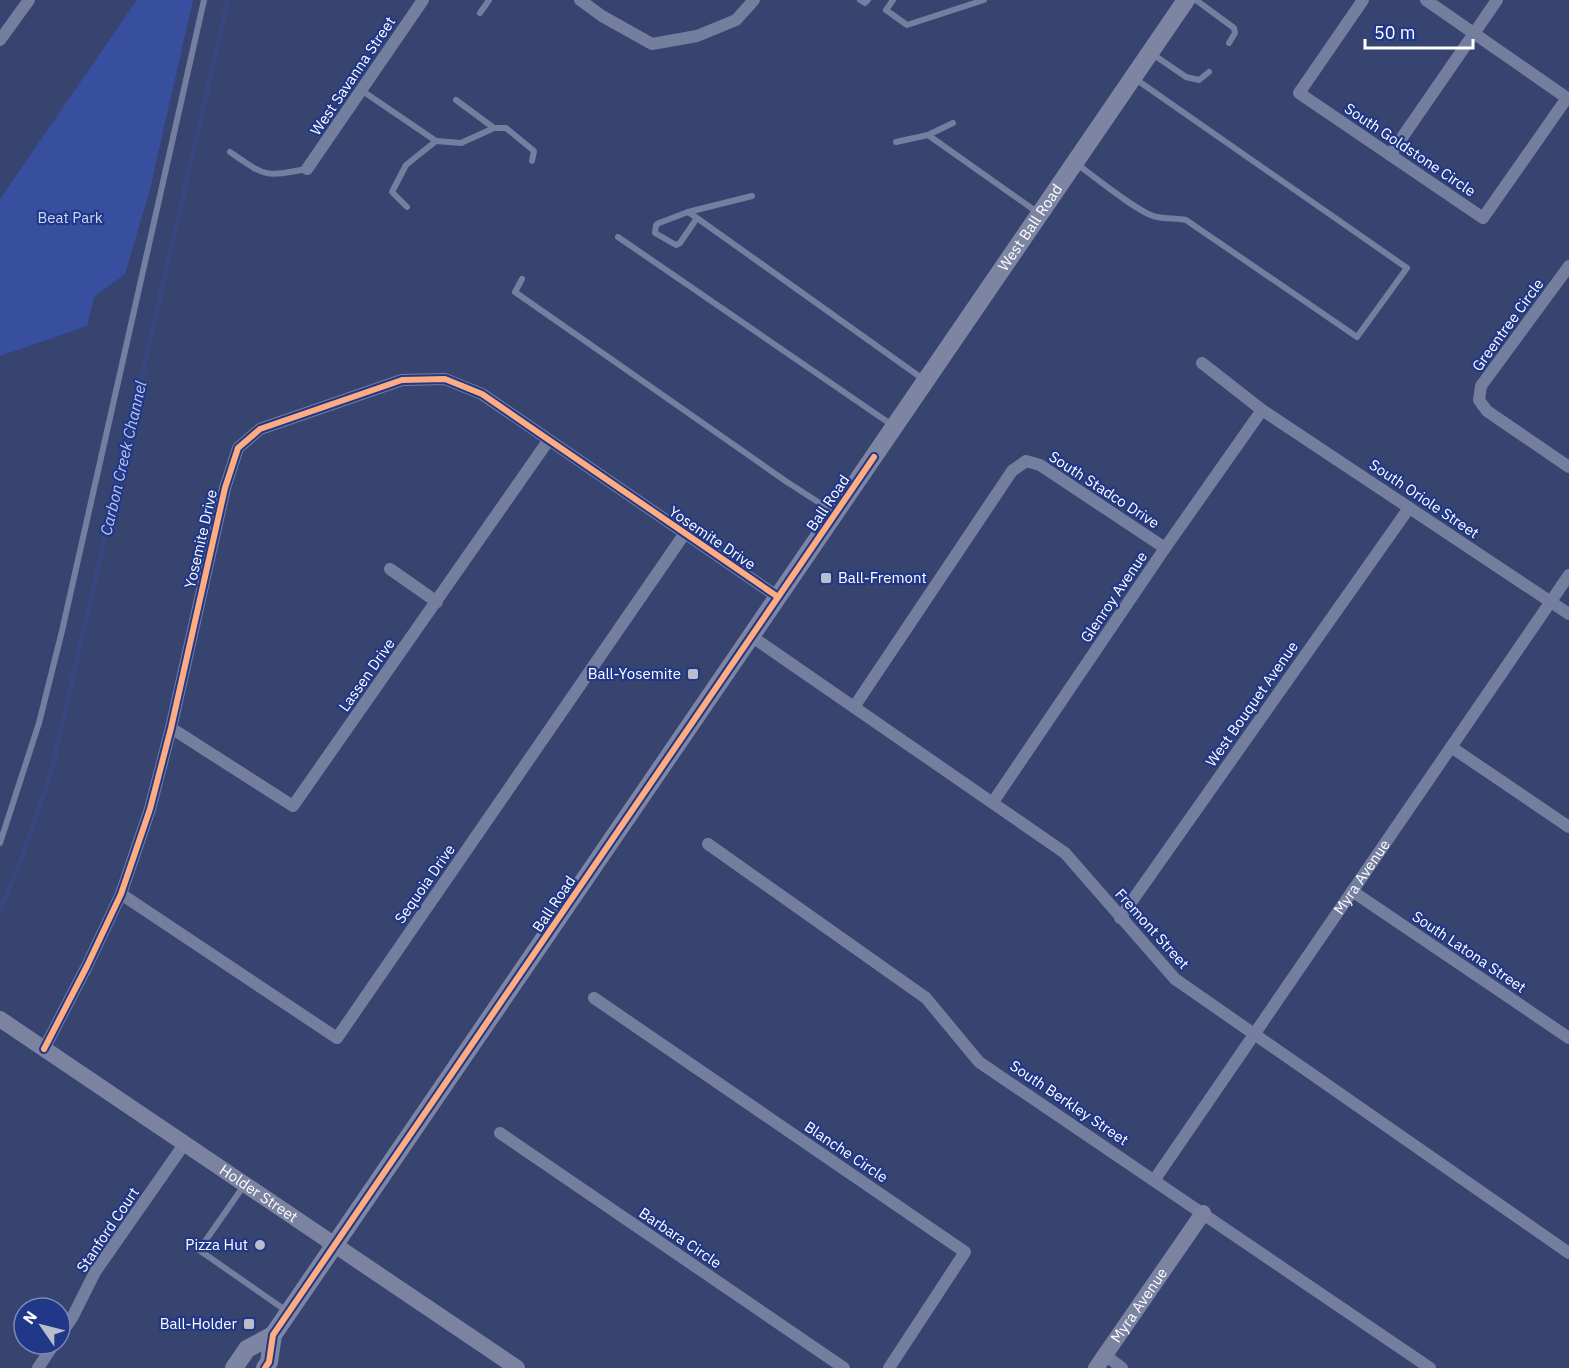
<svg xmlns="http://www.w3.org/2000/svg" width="1569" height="1368" font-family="'IBM Plex Sans',sans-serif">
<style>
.green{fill:#384f9f}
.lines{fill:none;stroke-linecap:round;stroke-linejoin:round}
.stream{stroke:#374781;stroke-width:4.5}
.lane{stroke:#747e9e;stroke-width:6}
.street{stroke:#747e9e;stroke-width:12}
.secondary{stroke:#7b83a1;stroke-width:16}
.primary{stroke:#7e85a3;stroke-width:18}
.cycleway-casing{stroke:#213787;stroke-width:10}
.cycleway{stroke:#ffac80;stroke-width:6}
.poi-dot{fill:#b9becd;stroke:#213787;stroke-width:2}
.labels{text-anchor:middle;stroke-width:4.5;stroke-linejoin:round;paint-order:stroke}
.street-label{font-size:15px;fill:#fff;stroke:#213787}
.park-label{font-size:15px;fill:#d0d9f7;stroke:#213787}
.poi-label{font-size:15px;fill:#fff;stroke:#213787;text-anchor:end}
.water-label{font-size:16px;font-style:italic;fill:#b7c5f1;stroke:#213787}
</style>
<rect width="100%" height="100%" fill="#384470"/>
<path class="green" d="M137,0H193L149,193L125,274L94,297L87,326L0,356V199Z"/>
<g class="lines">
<path class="stream" d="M0,911L19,865L51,773L228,0"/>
<g class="lane">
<path d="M860,0L865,3L868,0"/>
<path d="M893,0L886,10L907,25L984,0"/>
<path d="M1196,0L1234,28L1235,33L1229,43"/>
<path d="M480,13L489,0"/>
<path d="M1151,53L1186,77L1199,80L1209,72"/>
<path d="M361,90L436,141L406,165L392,192L407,207"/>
<path d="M494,128H506L534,151L532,161"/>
<path d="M928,135L953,123"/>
<path d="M436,141L461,143L494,128L456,100"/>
<path d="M896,142L928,135L1037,212"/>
<path d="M230,152C267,177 263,177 307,169"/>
<path d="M1077,164C1092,175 1141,215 1157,217C1167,219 1176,218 1186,220L1357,337L1407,268L1134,78"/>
<path d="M688,212L752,196"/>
<path d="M697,218L680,243L676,245L655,233L656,225L659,223L688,212L697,218L923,379"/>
<path d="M618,237L892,425"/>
<path d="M522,279L515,292L787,482L832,511"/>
<path d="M0,843L39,723L62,631L204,0"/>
<path d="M245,1184L199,1250L288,1312"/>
</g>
<g class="street">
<path d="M580,0L602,16L652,44L697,36L736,20L754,0"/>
<path d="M1363,0L1299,93L1483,218L1567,98L1426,0"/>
<path d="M0,40L29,0"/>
<path d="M1390,155L1497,0"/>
<path d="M307,169L423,0"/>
<path d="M1569,266L1481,386L1479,400L1487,411L1569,467"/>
<path d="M1202,363L1262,410L1569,614"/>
<path d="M390,569L437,602"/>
<path d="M751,636L1065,853L1175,979L1569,1253"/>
<path d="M854,707L1012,471L1026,461L1040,465L1165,548"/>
<path d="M171,728L293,806L548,441"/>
<path d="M1451,747L1569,827"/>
<path d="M993,802L1165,548L1262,410"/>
<path d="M708,844L926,998L979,1062L1430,1368"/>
<path d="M1352,891L1569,1038"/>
<path d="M121,894L337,1038L685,533"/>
<path d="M1120,918L1409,508"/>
<path d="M594,998L965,1252L889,1368"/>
<path d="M44,1049L87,966L121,894L150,809L171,728L225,488L238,448L260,429L402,380L445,379L482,394L778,597"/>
<path d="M500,1133L844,1368"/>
<path id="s1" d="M1155,1179L1569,575"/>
<path d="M60,1335L72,1318L95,1272L185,1143"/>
<path d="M1105,1355L1122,1368"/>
<path d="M38,1368L54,1344"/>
</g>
<g class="secondary">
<path id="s2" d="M0,1019L517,1368"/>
<path id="s3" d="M1096,1368L1203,1213"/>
</g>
<g class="primary">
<path d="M234,1368L247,1349L273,1335"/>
<path id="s4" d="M265,1368L269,1362L273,1335L1186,0"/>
</g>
<g class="cycleway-casing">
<g id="cycleway">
<path d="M44,1049L87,966L121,894L150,809L171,728L225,488L238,448L260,429L402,380L445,379L482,394L778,597"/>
<path d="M265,1368L269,1362L273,1335L874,457"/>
</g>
</g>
<use href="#cycleway" class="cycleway"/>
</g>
<g class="poi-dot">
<rect x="820" y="572" width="12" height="12" rx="3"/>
<rect x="687" y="668" width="12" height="12" rx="3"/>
<circle cx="260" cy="1245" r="6"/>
<rect x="243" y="1318" width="12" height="12" rx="3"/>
</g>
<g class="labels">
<g class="street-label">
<text transform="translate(353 76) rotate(-56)" y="5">West Savanna Street</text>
<text transform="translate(1410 150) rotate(34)" y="5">South Goldstone Circle</text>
<text dy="5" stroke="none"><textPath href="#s4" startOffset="1376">West Ball Road</textPath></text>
<text transform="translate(1508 325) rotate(-54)" y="5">Greentree Circle</text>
<text transform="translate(1104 490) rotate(33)" y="5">South Stadco Drive</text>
<text transform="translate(1424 499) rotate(34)" y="5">South Oriole Street</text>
<text transform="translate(828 503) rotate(-56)" y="5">Ball Road</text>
<text transform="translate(712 538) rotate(34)" y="5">Yosemite Drive</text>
<text transform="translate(201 539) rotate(-77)" y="5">Yosemite Drive</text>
<text transform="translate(1114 597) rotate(-56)" y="5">Glenroy Avenue</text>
<text transform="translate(367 675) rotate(-55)" y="5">Lassen Drive</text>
<text transform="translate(1252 704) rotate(-55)" y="5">West Bouquet Avenue</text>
<text dy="5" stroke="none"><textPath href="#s1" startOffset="366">Myra Avenue</textPath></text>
<text transform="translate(425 884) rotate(-55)" y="5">Sequoia Drive</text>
<text transform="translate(554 904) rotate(-56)" y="5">Ball Road</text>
<text transform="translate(1152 929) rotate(48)" y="5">Fremont Street</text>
<text transform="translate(1469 952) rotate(34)" y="5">South Latona Street</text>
<text transform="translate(1069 1103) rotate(34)" y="5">South Berkley Street</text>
<text transform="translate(846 1152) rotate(34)" y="5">Blanche Circle</text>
<text dy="5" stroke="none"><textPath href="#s2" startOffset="312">Holder Street</textPath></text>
<text transform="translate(108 1230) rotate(-56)" y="5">Stanford Court</text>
<text transform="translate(680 1238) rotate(34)" y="5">Barbara Circle</text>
<text dy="5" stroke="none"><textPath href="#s3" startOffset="76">Myra Avenue</textPath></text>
</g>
<g class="park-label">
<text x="70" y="223">Beat Park</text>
</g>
<g class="poi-label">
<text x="838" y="583" text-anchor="start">Ball-Fremont</text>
<text x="681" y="679">Ball-Yosemite</text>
<text x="248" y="1250">Pizza Hut</text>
<text x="237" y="1329">Ball-Holder</text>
</g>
<g class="water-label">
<text transform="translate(123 458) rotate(-77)" y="6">Carbon Creek Channel</text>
</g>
</g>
<g transform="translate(42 1326) rotate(305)"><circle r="28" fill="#213787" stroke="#7a87b7" stroke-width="1.5"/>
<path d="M0-4.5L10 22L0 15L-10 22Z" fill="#b9becd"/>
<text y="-9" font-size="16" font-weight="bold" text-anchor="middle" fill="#ffffff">N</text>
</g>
<path d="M1365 39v9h108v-9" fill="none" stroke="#ffffff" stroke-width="3"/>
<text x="1374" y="39" font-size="18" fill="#ffffff" stroke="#213787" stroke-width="4.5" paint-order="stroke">50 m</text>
</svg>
